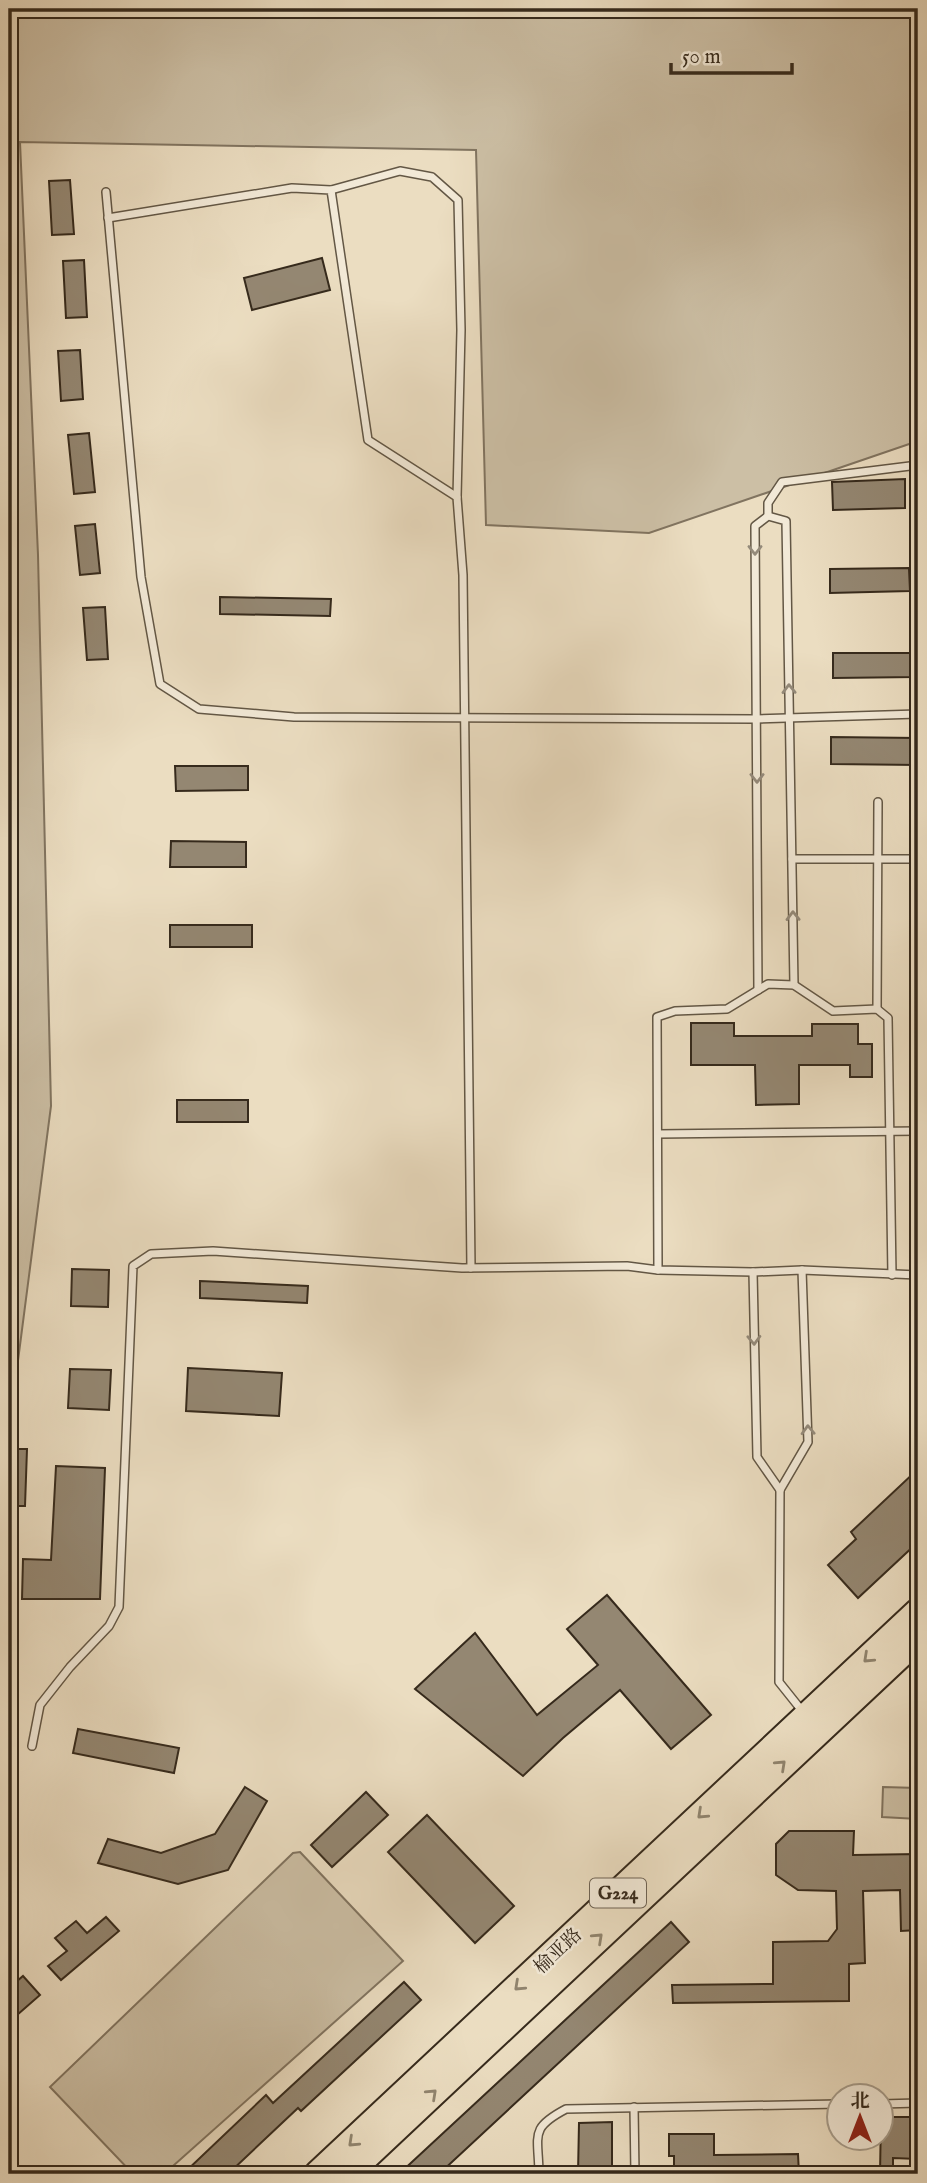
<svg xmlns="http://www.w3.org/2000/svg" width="927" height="2183" font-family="'IM FELL English','Noto Serif SC',serif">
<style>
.green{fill:#ccbfa5;stroke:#817460;stroke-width:2}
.building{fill:#948772;stroke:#362a1c;stroke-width:2}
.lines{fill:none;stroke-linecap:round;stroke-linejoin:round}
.lane-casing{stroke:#635745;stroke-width:10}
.highway-casing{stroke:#362a1c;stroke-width:30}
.lane{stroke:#f2e9d7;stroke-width:7}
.highway{stroke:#ebddc1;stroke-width:26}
.oneway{stroke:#948a7a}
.oneway2{stroke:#90846e}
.labels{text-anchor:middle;stroke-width:5;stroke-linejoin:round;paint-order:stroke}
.shield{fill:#f2e9d7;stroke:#6e6354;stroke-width:2}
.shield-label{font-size:18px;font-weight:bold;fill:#362a1c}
.street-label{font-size:19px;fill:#362a1c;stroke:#f2e9d7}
</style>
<rect width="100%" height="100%" fill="#ebddc1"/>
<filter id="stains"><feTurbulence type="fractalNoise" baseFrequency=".00286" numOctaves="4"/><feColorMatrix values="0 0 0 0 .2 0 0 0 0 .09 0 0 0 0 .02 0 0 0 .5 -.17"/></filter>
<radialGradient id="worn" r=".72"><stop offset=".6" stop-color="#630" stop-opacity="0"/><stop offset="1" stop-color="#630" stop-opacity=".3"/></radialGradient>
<g class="green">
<path d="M9,9H918V441L649,533L486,525L476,150L20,142L38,555L51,1106L9,1430Z"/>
<path d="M883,1787L918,1788V1819L882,1817Z"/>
<path d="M300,1852L403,1961L164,2174H133L50,2087L293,1853Z"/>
</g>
<g class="building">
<path d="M70,180L74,234L52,235L49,181Z"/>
<path d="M322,258L330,290L252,310L244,278Z"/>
<path d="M84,260L87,317L66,318L63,261Z"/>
<path d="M80,350L83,399L61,401L58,351Z"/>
<path d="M89,433L95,492L74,494L68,435Z"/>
<path d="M905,479V508L833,510L832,482Z"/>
<path d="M95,524L100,573L80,575L75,526Z"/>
<path d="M909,568L910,591L830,593V569Z"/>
<path d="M220,597L331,599L330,616L220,614Z"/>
<path d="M105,607L108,659L87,660L83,608Z"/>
<path d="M833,653H916V677L833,678Z"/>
<path d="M831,737L918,738V765L831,764Z"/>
<path d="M175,766H248V790L176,791Z"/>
<path d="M171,841L246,842V867H170Z"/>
<rect x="170" y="925" width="82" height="22"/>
<path d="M691,1023H734V1036H812V1024H858V1044H872V1077H850V1065H799V1104L756,1105L755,1065H691Z"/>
<rect x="177" y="1100" width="71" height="22"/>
<path d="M72,1269L109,1270L108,1307L71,1306Z"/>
<path d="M200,1281L308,1286L307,1303L200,1298Z"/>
<path d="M188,1368L282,1373L279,1416L186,1411Z"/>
<path d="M70,1369L111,1370L109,1410L68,1408Z"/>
<path d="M9,1449H27L25,1506H9Z"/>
<path d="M56,1466L105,1468L100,1599H22L23,1559L51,1560Z"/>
<path d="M918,1469V1542L858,1598L828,1565L856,1539L851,1532Z"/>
<path d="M607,1595L711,1715L671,1749L620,1690L563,1738L523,1776L415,1689L475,1633L537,1715L598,1665L567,1629Z"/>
<path d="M78,1729L179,1748L174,1773L73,1753Z"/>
<path d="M245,1787L267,1801L228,1870L178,1884L98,1863L108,1839L161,1853L215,1834Z"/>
<path d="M366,1792L388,1815L332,1867L311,1845Z"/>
<path d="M427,1815L514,1906L475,1943L388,1852Z"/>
<path d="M789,1831H854L853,1855L918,1854V1930L901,1931L900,1890L863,1891L865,1963L849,1964V2001L673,2003L672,1985L773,1984V1942L828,1941L837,1929L836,1891L798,1890L776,1875V1844Z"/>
<path d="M106,1917L119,1931L61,1980L48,1966L67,1951L55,1938L76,1921L87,1933Z"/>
<path d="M671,1922L689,1942L439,2174H399Z"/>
<path d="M23,1976L40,1995L9,2022V1988Z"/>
<path d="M404,1982L421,2000L301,2111L298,2108L228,2174H183L266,2095L273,2103Z"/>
<path d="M881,2117H918V2159L893,2158V2174H880Z"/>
<path d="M612,2122V2174H578L579,2123Z"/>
<path d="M669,2134H714V2155L798,2154L799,2174H674V2156H669Z"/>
</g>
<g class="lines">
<g class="lane-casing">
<g id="lane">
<path d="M331,190L400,171L432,177L458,200L461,330L457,497"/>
<path d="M106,192L141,577L160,684L199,709L294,717L756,719L918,714"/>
<path d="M108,218L292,188L331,190L368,440L457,497L463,575L471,1268"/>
<path d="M768,516V503L782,482L918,465"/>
<path d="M792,859H918"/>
<path d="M758,990L755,526L768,516L786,521L794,985"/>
<path d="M877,1009L878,802"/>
<path d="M658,1134L918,1131"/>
<path d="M658,1270L657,1017L675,1011L727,1009L768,984L794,985L833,1011L877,1009L888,1018L892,1275"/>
<path d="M802,1270L808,1442L780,1490L779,1682L803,1712"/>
<path d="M753,1272L757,1457L780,1490"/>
<path d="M32,1746L40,1705L70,1667L109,1626L119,1607L133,1266L151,1254L213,1251L462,1268L627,1266L658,1270L753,1272L802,1270L918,1275"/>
<path d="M881,2104L918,2103"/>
<path d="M634,2107L635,2174"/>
<path d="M539,2172C538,2134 530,2128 566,2109L839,2104"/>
</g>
</g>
<g class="highway-casing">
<g id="highway">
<path d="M318,2174L918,1612"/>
<path d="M347,2174L918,1638"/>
</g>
</g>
<use href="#lane" class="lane"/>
<use href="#highway" class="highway"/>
</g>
<defs><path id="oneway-chevron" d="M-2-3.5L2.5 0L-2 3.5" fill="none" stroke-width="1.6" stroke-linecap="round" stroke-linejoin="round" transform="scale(1.75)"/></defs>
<g class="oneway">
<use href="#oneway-chevron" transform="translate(755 550) rotate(90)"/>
<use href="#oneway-chevron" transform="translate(789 689) rotate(-91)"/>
<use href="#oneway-chevron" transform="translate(757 778) rotate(90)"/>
<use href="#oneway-chevron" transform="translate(793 916) rotate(-91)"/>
<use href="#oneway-chevron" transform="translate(754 1340) rotate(88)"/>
<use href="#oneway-chevron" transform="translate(808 1430) rotate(-92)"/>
</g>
<g class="oneway2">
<use href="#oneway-chevron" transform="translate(868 1658) rotate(137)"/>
<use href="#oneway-chevron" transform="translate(781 1765) rotate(-43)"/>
<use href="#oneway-chevron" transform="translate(702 1814) rotate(137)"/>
<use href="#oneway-chevron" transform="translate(598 1938) rotate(-43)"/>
<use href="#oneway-chevron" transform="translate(519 1986) rotate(137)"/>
<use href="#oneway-chevron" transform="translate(432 2094) rotate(-43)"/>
<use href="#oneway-chevron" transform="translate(353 2142) rotate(137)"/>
</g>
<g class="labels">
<rect class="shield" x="590" y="1878.5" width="56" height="29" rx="5"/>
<g class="shield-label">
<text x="618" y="1899">G224</text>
</g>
<g class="street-label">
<text transform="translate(557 1950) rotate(-43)" y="7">榆亚路</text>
</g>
</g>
<rect width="927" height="2183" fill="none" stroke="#ebddc1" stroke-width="35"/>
<rect x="10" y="10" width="906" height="2162" fill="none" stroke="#362a1c" stroke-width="3.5"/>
<rect x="18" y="18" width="892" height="2148" fill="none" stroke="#362a1c" stroke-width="2"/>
<g transform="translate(860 2117)"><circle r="33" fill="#f2e9d7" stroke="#a79d8c" stroke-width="2"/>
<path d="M0-5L12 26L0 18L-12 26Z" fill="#8f2418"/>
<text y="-10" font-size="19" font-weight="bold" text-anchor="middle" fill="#362a1c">北</text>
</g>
<path d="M671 63v10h121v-10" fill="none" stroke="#362a1c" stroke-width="3.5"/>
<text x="682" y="63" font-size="21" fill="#362a1c" stroke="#f2e9d7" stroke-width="5" paint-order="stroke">50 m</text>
<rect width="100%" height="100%" filter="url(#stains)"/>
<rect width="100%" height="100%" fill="url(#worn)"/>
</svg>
